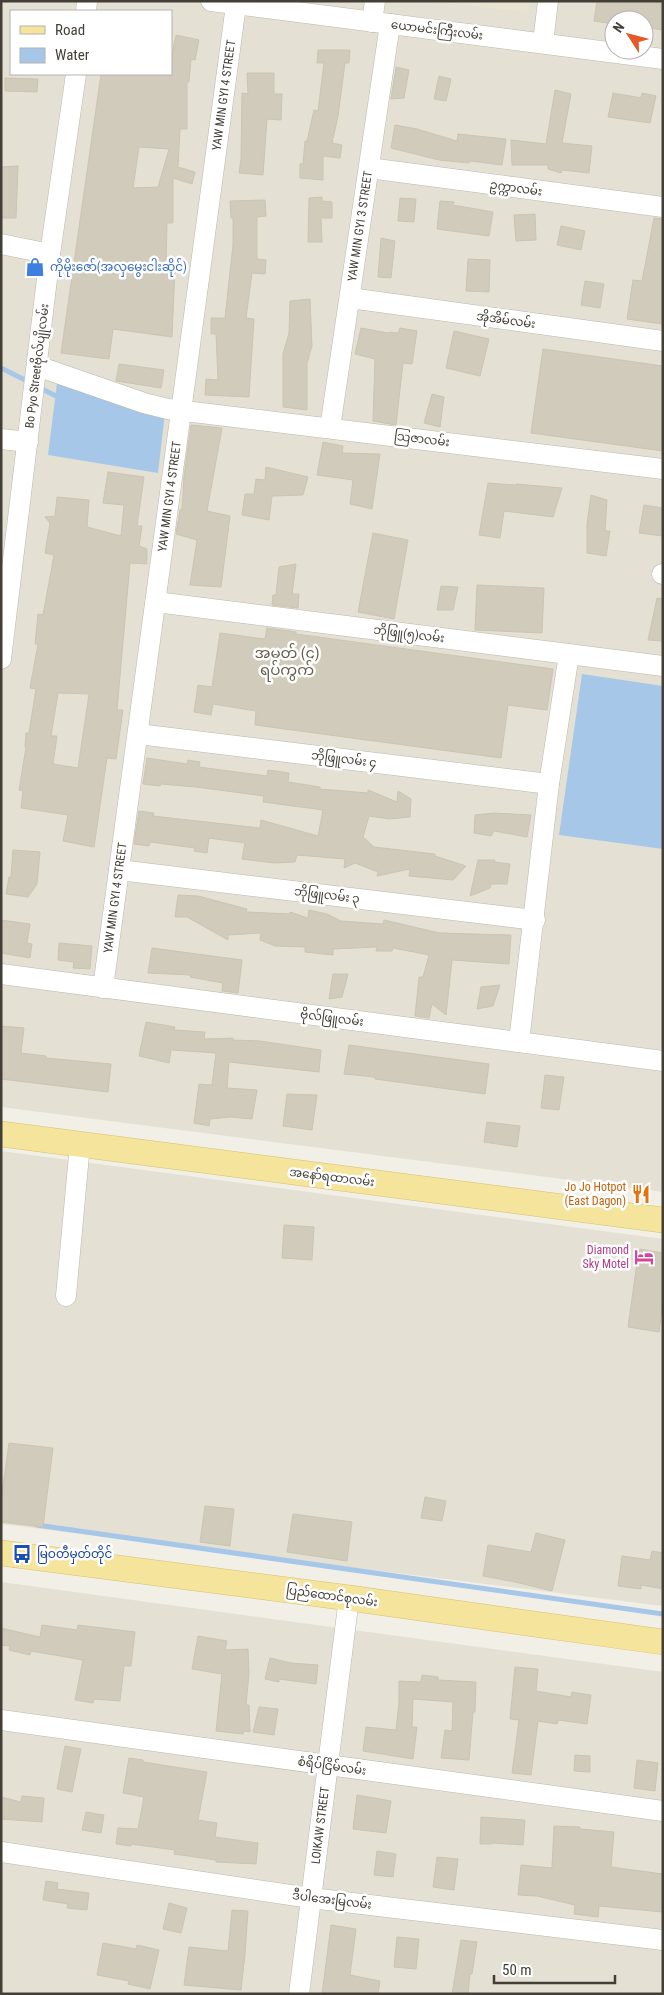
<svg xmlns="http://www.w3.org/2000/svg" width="664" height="1995" font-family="'Roboto Condensed','Noto Sans Myanmar',sans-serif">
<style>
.residential{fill:#e4e1d4;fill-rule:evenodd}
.education{fill:#e9e4d1}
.water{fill:#a7c7e8}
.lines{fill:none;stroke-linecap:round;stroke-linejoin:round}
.stream{stroke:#a7c7e8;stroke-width:5}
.building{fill:#d1cbbc;stroke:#cbc4b0;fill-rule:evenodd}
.minor-casing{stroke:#bbb7a9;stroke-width:21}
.major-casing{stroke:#d7c26d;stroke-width:26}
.minor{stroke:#fff;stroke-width:20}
.major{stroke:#f4e49c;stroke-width:25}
.labels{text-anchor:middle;stroke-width:5;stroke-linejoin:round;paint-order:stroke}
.street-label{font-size:12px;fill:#433f36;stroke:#fff}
.shop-label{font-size:12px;fill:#366cbe;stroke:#fff;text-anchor:start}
.food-label{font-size:12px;fill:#c56008;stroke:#fff;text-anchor:end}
.hotel-label{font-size:12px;fill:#b23c85;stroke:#fff;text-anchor:end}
.transit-label{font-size:12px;fill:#164399;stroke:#fff;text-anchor:start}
.quarter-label{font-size:15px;fill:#655e4e;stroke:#fff}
</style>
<rect width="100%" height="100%" fill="#f1efe6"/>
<g class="residential">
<path d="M1,1H663V1192L1,1107ZM11,11H171V74H11ZM614,20H644V50H614Z"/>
<path d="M1,1151L663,1239V1606L1,1524Z"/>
<path d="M1,1582L663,1672V1994H1Z"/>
</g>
<path class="education" d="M425,1H529L528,12Z"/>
<g class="water">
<path d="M57,383L165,413L158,473L48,455Z"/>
<path d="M582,674L663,686V849L559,835Z"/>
</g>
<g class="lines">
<g class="stream">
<path d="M1,368L31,383"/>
<path d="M38,387L56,396"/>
<path d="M37,1525L663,1614"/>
</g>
</g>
<g class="building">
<path d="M597,1H663V30L644,27V20H614V24L594,21Z"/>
<path d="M176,35L199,40L195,60L191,59L189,82H187V129H180L178,167L195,172L192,184L173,178V223H167L166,266L175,267L172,337L113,329L109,359L61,353L101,74H171V60ZM139,147L169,149L158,187L133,188Z"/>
<path d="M318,50H350L349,63H345L338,116L332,143L342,145L340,158L323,156V180L300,178V164H303L305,141H307L314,110L318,111L324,63H317Z"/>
<path d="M396,67L409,70L404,98L391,99Z"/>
<path d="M247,73H274V94H282L281,120L267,119L263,175L239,173L241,159L242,93L248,94Z"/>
<path d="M439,76L451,79L446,101L434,99Z"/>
<path d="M5,78L38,79L37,92L5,91Z"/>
<path d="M555,90L571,94L562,143L592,146L589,173L562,170L561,173L548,169V165H512L511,140L546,144Z"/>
<path d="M613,93L641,98L642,93L656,96L650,123L608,117Z"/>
<path d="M395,125L417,129L457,141L458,134L506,139L502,165L470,161L469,163L439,160L391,148Z"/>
<path d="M18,166L16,218H1V167Z"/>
<path d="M322,197V201L332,202V218H321L322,242H308L309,198Z"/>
<path d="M400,198L416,199L414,222L398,221Z"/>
<path d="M265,200L266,216L257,217V259L266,260L265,274L252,273L246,318L254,319L249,397L205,395L206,379L218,380L216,334H211V318H225L233,245V218H231L230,201Z"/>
<path d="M440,201L454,202L453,205L493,212L489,236L437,229Z"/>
<path d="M535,214L536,240L516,241L514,215Z"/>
<path d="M654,218L663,219V324L627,319L633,280L642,281Z"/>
<path d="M561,226L585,231L581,250L557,245Z"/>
<path d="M381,238L395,241L391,278L378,277Z"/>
<path d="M468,259L490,260L489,292L466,291Z"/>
<path d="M585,281L604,284L600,308L581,305Z"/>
<path d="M310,299L312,346L307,363V410L283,407V354L289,333L290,301Z"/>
<path d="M361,328L388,333L389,332L398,333L400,328L417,331L412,364L403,363L396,425L373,421L375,359L355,354Z"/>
<path d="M454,331L489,339L480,376L446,368Z"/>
<path d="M543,349L663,366V451L531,433Z"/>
<path d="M119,364L164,370L161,388L116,381Z"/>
<path d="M432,394L444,397L440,427L424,423Z"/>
<path d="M191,425L222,428L207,511L230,516L221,587L190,585L197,540L176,534L180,510H182L184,477Z"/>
<path d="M323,442L343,446L342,453L380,454L372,509L350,504L353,480L317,475Z"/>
<path d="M266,467L308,477L303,495L272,496L269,520L242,515L245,494H254L256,479L265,480Z"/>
<path d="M108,472L144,477L137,526H142L139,546L147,549V564L130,563L117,710H123L116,759L107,758L94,847L63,841L68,815L21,808L23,791L19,790L26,747H25L26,733H29L36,689L30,688L38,644H35L38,614L43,615L54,555L45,553L50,523L45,517L55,516L57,497L89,500L87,527L121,536L124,505L103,503ZM58,693L89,694L78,768L53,764L57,736H51Z"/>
<path d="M488,483L515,485L516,484L562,488L553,517L504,511L500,538L479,535Z"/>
<path d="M591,495L607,500L605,531H610L606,556L587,553V524Z"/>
<path d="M644,505L663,508V536L639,533Z"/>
<path d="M373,533L408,540L394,619L358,612Z"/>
<path d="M296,564L292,594H299L298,608L272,605L273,595H276L279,567Z"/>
<path d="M477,585L544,588L542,633L475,630Z"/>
<path d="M441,586L458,587L453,610H437Z"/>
<path d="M657,598L663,599V641L648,640Z"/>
<path d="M267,628L296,632V634L553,669L547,710L508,705L501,758L255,725L256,711L213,704L211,715L194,712L198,685L212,687L220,633L265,639Z"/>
<path d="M147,758L187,764L188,760L200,762L199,767L267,776L268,770L289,773L288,782L320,787V789L368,793V790L397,802L398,791L411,799L410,817L389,819L369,816L363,837L374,847L435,854V856L466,866L453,880L409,876L410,869L377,876L378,872L355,863L344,868L345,859L297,855L295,862L274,863L242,859L245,843L209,838L207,853L194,851L195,848L150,842L149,846L134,844L139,811L154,813L153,816L260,828L261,820L318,836L323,810L263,802L264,796L196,787L161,784L160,786L143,784Z"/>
<path d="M494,813L531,815L527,837L494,831L491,836L474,833L475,815Z"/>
<path d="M13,850L40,852L37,884L28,897L6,894L9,877H11Z"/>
<path d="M478,860H495L494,862L510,864L507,884H491L490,888L470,896Z"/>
<path d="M178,895L198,896L247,909L246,912L290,914V912L308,918L309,910L327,914L341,921L383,924L384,920L440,933L511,935L509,964L452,960L446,1015L432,1004L429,1018L415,1016L419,977H423L429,955L393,948L392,951H376L377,947L333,949V955L305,952V947L275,946L260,940L261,933L228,935V940L187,917H175Z"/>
<path d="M1,920L30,924L27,943L32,944L30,958L1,953Z"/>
<path d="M59,943L92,946L90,969L73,968L74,962L58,960Z"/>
<path d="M152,948L242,960L238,993L222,991L223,983L190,977L191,975L148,973Z"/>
<path d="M333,974H348L342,997L329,999Z"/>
<path d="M500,985L493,1006L477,1009L481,987Z"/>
<path d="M146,1022L175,1027L174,1030L205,1032L204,1039L233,1038V1040L260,1041L321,1050L319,1072L229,1062L227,1088L257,1090L252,1119L230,1117L210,1119L209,1126L194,1123L199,1084L212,1085L216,1053L171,1050L169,1063L139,1056Z"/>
<path d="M1,1026L24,1028L21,1053L46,1056V1058L111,1064L108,1092L1,1079Z"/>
<path d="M349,1045L489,1064L485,1094L375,1079V1077L344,1074Z"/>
<path d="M545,1075L564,1077L559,1110L541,1108Z"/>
<path d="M287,1094L317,1095L312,1130L283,1126Z"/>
<path d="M487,1122L520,1126L517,1147L484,1142Z"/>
<path d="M284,1225L314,1227L312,1260L282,1258Z"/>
<path d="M639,1249L663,1253V1301L659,1332L628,1327Z"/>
<path d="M9,1443L53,1448L43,1527L1,1522V1500Z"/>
<path d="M425,1497L446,1501L442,1521L421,1518Z"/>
<path d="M205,1506L234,1509L230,1546L200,1542Z"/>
<path d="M293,1514L352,1522L347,1561L287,1552Z"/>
<path d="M536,1533L565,1540L552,1591L515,1582L483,1576L488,1545L531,1552Z"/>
<path d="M652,1551L663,1553V1589L641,1585V1589L618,1586L622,1556L650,1560Z"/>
<path d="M42,1625L77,1630L78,1625L135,1632L131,1666H124L120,1701L94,1699L93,1703L75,1700L83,1660L31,1651L30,1655L9,1650L10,1646L1,1645V1628L40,1637Z"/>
<path d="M198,1636L227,1641L225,1650L248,1649L249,1673L246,1705H249L250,1732L244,1731L243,1734L216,1731L222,1674L192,1669Z"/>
<path d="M270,1658L291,1663L318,1665L316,1684L279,1679V1682L265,1679Z"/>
<path d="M515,1667L538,1669L536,1691L571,1697L572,1692L591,1695L587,1724L558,1720L557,1724L538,1721L531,1775L512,1773L519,1720L510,1719Z"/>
<path d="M422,1675L438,1677V1680L476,1682L475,1712H473L469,1760L441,1758L445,1730L452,1731L453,1702L413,1699L412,1727H417L413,1759L363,1751L366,1727L396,1730L399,1703V1681L421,1682Z"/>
<path d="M259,1707L278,1709L274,1735L253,1732Z"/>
<path d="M65,1746L81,1749L72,1792L57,1789Z"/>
<path d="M575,1755L590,1756V1772L574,1771Z"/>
<path d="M129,1758L143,1760V1762L207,1772L198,1820L217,1823L215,1837L258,1843L256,1864L216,1862V1860L174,1854L175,1850L131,1844V1846L116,1844L118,1828L138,1829L144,1797L123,1793Z"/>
<path d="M637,1760L658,1763L655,1791L634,1788Z"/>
<path d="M357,1795L391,1801L386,1833L353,1829Z"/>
<path d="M22,1796L44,1798L42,1822L1,1819V1797L21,1802Z"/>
<path d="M86,1812L104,1815L101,1833L82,1830Z"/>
<path d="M481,1817L525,1820L523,1845L492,1843V1844H480Z"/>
<path d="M554,1826L580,1827V1829L614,1832L611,1867L663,1874V1912L599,1906L598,1917L574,1914L575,1905L537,1896L518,1895L521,1865L552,1868Z"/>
<path d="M377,1851L396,1854L393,1877L374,1875Z"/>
<path d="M437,1857L458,1859L454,1890L433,1887Z"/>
<path d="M46,1881L58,1883L57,1889L89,1893L87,1910L67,1908L68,1904L43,1900Z"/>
<path d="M169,1903L187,1908L181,1933L163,1929Z"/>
<path d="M232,1910L248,1911L245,1954L241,1990L184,1985L189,1947L228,1951Z"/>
<path d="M331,1925L356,1929L350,1975L380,1981L378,1994H322Z"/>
<path d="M397,1937L419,1939L416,1969L394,1967Z"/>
<path d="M461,1940L477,1942L472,1974H470L468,1994H452Z"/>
<path d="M103,1943L136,1949L137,1945L159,1950L150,1989L128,1984L129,1981L97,1975Z"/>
</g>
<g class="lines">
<g class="minor-casing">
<g id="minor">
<path d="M211,1L663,59"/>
<path d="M86,11L87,1"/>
<path d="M372,22L375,1"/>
<path d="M543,43L548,1"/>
<path d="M369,168L663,207"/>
<path d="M1,244L50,254"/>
<path d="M350,298L663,341"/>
<path d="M37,366L144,403L168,409L663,469"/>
<path id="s1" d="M330,428L390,24"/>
<path d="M1,439L28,442"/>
<path d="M662,574H663"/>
<path d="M156,602L663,666"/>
<path d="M1,659L50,254L76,74"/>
<path d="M138,734L549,784"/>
<path d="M119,870L535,920"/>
<path d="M1,974L663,1061"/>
<path id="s2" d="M103,988L236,5"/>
<path d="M519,1042L549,784L569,654"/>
<path d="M66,1296L80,1144"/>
<path d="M1,1720L663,1811"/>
<path d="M1,1852L311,1898L663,1940"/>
<path id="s3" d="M299,1994L349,1598"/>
</g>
</g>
<g class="major-casing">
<g id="major">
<path d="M1,1134L663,1220"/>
<path d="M1,1553L349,1598L663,1642"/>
</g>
</g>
<use href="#minor" class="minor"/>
<use href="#major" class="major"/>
</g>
<defs>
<g id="shop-bare" transform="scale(1.5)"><path d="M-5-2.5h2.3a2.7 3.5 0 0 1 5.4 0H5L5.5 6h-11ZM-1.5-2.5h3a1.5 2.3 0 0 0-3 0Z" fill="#3f7fe0" stroke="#fff" stroke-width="2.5" paint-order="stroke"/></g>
<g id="restaurant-bare" transform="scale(1.5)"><path d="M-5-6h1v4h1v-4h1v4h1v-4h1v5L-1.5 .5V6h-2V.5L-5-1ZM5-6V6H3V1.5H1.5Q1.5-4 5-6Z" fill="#e8710a" stroke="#fff" stroke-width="2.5" paint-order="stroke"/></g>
<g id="hotel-bare" transform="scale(1.5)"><path d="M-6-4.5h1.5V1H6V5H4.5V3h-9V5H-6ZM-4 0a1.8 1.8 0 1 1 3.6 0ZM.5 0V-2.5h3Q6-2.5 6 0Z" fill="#d1479c" stroke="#fff" stroke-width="2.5" paint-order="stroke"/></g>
<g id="bus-bare" transform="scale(1.5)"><path d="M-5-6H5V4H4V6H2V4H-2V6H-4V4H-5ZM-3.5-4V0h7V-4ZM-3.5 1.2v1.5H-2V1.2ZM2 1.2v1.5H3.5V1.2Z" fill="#1a4fb4" stroke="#fff" stroke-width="2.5" paint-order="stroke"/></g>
</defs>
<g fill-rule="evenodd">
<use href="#shop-bare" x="35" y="267"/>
<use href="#restaurant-bare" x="641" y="1194"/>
<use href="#hotel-bare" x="644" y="1257"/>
<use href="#bus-bare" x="22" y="1554"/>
</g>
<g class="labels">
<g class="street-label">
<text transform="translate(437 30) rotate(7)" y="4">ယောမင်းကြီးလမ်း</text>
<text dy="4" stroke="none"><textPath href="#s2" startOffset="901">YAW MIN GYI 4 STREET</textPath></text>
<text transform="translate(516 188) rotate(8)" y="4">ဥက္ကာလမ်း</text>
<text dy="4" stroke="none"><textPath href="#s1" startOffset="204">YAW MIN GYI 3 STREET</textPath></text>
<text transform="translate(506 320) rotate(8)" y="4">အိုအိမ်လမ်း</text>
<text transform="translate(37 366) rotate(-83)" y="4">Bo Pyo Streetဗိုလ်ပျိုလမ်း</text>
<text transform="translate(422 439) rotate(7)" y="4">သြဇာလမ်း</text>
<text dy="4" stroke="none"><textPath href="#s2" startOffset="496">YAW MIN GYI 4 STREET</textPath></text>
<text transform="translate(409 634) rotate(7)" y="4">ဘိုဖြူ(၅)လမ်း</text>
<text transform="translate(344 759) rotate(7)" y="4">ဘိုဖြူလမ်း ၄</text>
<text transform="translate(327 895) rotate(7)" y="4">ဘိုဖြူလမ်း ၃</text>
<text dy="4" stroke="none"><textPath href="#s2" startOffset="91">YAW MIN GYI 4 STREET</textPath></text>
<text transform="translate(332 1018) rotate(7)" y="4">ဗိုလ်ဖြူလမ်း</text>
<text transform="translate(332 1177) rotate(7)" y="4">အနော်ရထာလမ်း</text>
<text transform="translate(332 1596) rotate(8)" y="4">ပြည်ထောင်စုလမ်း</text>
<text transform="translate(332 1766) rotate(8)" y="4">စံရိပ်ငြိမ်လမ်း</text>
<text dy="4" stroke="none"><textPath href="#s3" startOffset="170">LOIKAW STREET</textPath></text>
<text transform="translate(332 1900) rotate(7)" y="4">ဒီပါအေးမြလမ်း</text>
</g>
<g class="shop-label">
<text x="50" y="271">ကိုမိုးဇော်(အလှမွေးငါးဆိုင်)</text>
</g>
<g class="food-label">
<text x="626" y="1191">Jo Jo Hotpot<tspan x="626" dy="14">(East Dagon)</tspan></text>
</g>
<g class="hotel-label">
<text x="629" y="1254">Diamond<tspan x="629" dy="14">Sky Motel</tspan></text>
</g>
<g class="transit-label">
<text x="37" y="1558">မြဝတီမှတ်တိုင်</text>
</g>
<g class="quarter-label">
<text x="287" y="658">အမှတ် (၄)<tspan x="287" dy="17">ရပ်ကွက်</tspan></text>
</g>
</g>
<rect width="664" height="1995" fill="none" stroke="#433f36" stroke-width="5"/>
<rect x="10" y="10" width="162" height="65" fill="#ffffff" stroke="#b4b2af"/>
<rect x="20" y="26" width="25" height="8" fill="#f4e49c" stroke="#b4b2af"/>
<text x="55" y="35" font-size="15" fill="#433f36">Road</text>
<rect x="20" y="48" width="25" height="15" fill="#a7c7e8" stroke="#b4b2af"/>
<text x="55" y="60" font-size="15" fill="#433f36">Water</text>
<g transform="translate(629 35) rotate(306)"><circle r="24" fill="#ffffff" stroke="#b4b2af"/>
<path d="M0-4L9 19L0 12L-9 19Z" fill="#e55829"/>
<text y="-8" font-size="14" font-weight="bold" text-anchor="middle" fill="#433f36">N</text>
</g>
<path d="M494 1975v8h121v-8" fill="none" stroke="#433f36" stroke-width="2.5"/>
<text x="502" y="1975" font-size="15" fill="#433f36" stroke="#ffffff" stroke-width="4" paint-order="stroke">50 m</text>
</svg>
